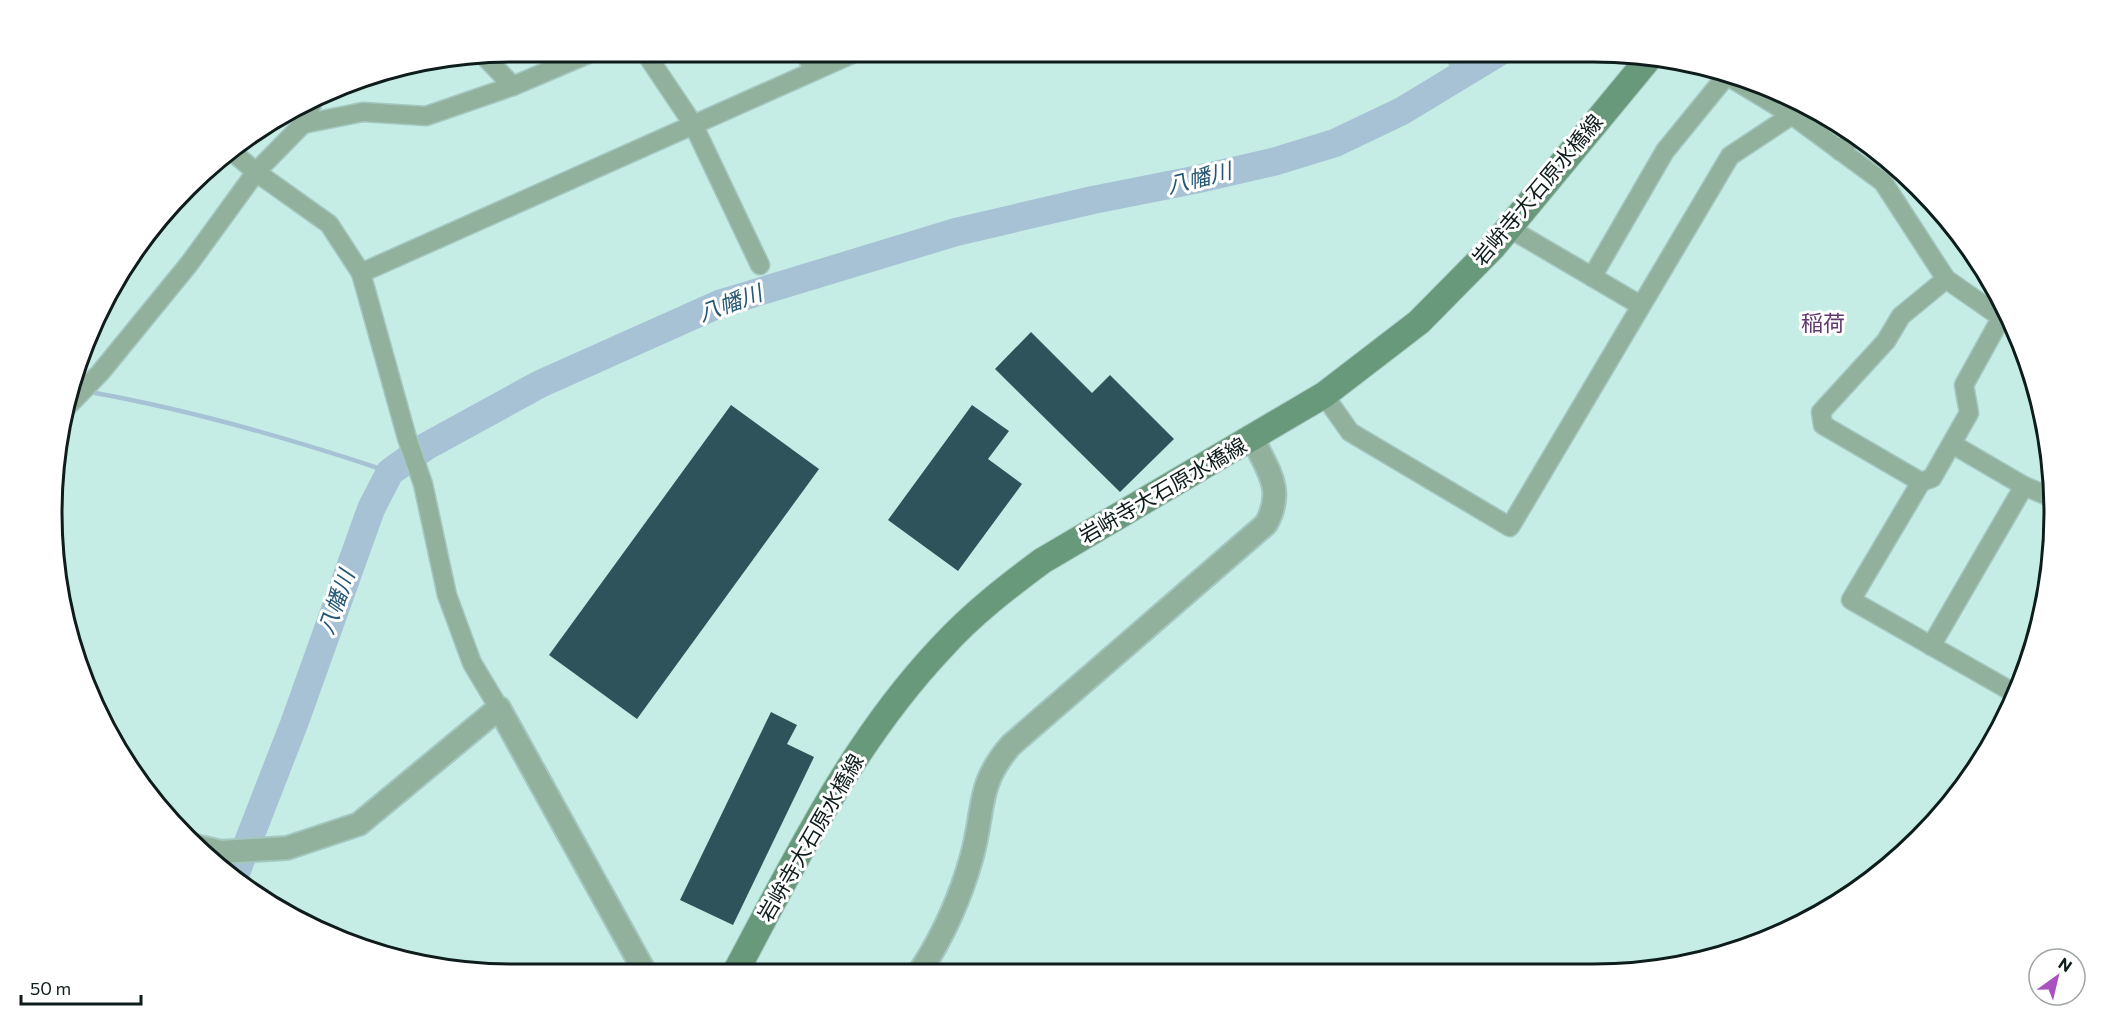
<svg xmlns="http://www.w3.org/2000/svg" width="2105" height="1025" font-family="Commissioner,'Noto Sans JP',sans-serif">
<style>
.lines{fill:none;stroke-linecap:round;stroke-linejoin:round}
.stream{stroke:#a7c2d5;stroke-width:4.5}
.river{stroke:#a7c2d5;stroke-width:28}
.building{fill:#2f535a}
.minor-casing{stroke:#a4c8c1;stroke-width:21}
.tertiary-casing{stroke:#a4c8c1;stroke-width:26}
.secondary-casing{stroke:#a4c8c1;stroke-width:28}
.minor{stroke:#92b19d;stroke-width:18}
.tertiary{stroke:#92b19d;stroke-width:22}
.secondary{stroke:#69997b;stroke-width:26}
.labels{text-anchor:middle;stroke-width:6;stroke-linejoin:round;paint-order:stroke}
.street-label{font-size:21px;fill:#0e1d1b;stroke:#fff}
.water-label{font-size:22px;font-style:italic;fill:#265773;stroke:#fff}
.neighbourhood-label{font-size:22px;fill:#62386e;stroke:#fff}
.rim{fill:none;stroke:#0e1d1b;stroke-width:3}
</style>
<rect width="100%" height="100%" fill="#c5ede5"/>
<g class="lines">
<g class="stream">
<path d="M1442,51L1459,76"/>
<path d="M90,392C191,410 292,439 390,472"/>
</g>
<path class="river" d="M234,878L294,724L371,509L390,472L425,447L540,384L719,304L956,232L1093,200L1194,180L1273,162L1335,143L1402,111L1501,51"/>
</g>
<g class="building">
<path d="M1031,332L1092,393L1110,375L1174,439L1120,492L995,369Z"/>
<path d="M731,405L819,469L637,719L549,655Z"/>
<path d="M972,405L1009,431L988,459L1022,484L958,571L888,520Z"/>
<path d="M771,712L797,725L787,744L814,757L733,925L680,900Z"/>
</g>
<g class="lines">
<g class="minor-casing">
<g id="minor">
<path d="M644,51L693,124L760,265"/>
<path d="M805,51L813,71"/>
<path d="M484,56L513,86"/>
<path d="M1721,72L1792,115L1883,182L1946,279L1992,311L2002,313"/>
<path d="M303,124L363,112L426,116L513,86L595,51"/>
<path d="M229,149L256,172L329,224L361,273L407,438L423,484L447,595L472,663L499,708"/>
<path d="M1840,151L1855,134"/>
<path d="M1509,228L1640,305"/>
<path d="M361,273L859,51"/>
<path d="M1592,277L1665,151L1727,75"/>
<path d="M1946,279L1901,316L1886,341L1821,412L1823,425L1921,482L1932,478L1969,413L1964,385L2005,311"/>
<path d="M1324,395L1350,432L1510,527L1730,156L1792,115"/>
<path d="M63,411L100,373L189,264L256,172L303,124L312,104"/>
<path d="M1952,444L2024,486L2053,498"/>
<path d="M1921,482L1851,600L2016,694"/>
<path d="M1931,646L2024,486"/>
</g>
</g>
<g class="tertiary-casing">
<g id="tertiary">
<path d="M195,846L221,852L287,848L359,824L499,708L646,974"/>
<path d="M919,973C942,938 961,896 972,856C985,809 976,785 1011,745L1266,524C1285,490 1268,471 1253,439"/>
</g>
</g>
<g class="secondary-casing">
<path id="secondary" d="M735,973C796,859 852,742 942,647C972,614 1007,587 1042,561L1324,395L1419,322L1493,247L1650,57"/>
</g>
<use href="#minor" class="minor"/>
<use href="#tertiary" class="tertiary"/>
<use href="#secondary" class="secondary"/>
</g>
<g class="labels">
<g class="street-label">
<text transform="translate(1538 190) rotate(-50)" y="7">岩峅寺大石原水橋線</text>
<text transform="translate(1163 491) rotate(-30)" y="7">岩峅寺大石原水橋線</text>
<text transform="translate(811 838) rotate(-60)" y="7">岩峅寺大石原水橋線</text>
</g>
<g class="water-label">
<text transform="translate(1199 178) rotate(-14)" y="8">八幡川</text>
<text transform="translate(730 303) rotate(-20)" y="8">八幡川</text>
<text transform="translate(336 602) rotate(-70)" y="8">八幡川</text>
</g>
<g class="neighbourhood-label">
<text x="1823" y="331">稲荷</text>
</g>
</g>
<path d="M0 0H2105V1025H0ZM513 62H1593A451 451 0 0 1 2044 513V513A451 451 0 0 1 1593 964H513A451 451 0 0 1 62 513V513A451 451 0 0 1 513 62Z" fill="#fff" fill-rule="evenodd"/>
<path class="rim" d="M513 62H1593A451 451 0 0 1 2044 513V513A451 451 0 0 1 1593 964H513A451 451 0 0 1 62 513V513A451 451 0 0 1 513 62Z"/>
<g transform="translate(2057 977) rotate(34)"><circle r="28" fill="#ffffff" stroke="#9fa5a4" stroke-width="1.5"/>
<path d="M0-4.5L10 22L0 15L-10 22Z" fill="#a953c1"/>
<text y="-9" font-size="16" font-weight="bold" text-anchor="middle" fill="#0e1d1b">N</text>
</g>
<path d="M21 995v9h120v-9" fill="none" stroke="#0e1d1b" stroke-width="3"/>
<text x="30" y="995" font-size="18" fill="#0e1d1b" stroke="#ffffff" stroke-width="4.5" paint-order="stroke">50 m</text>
</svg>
